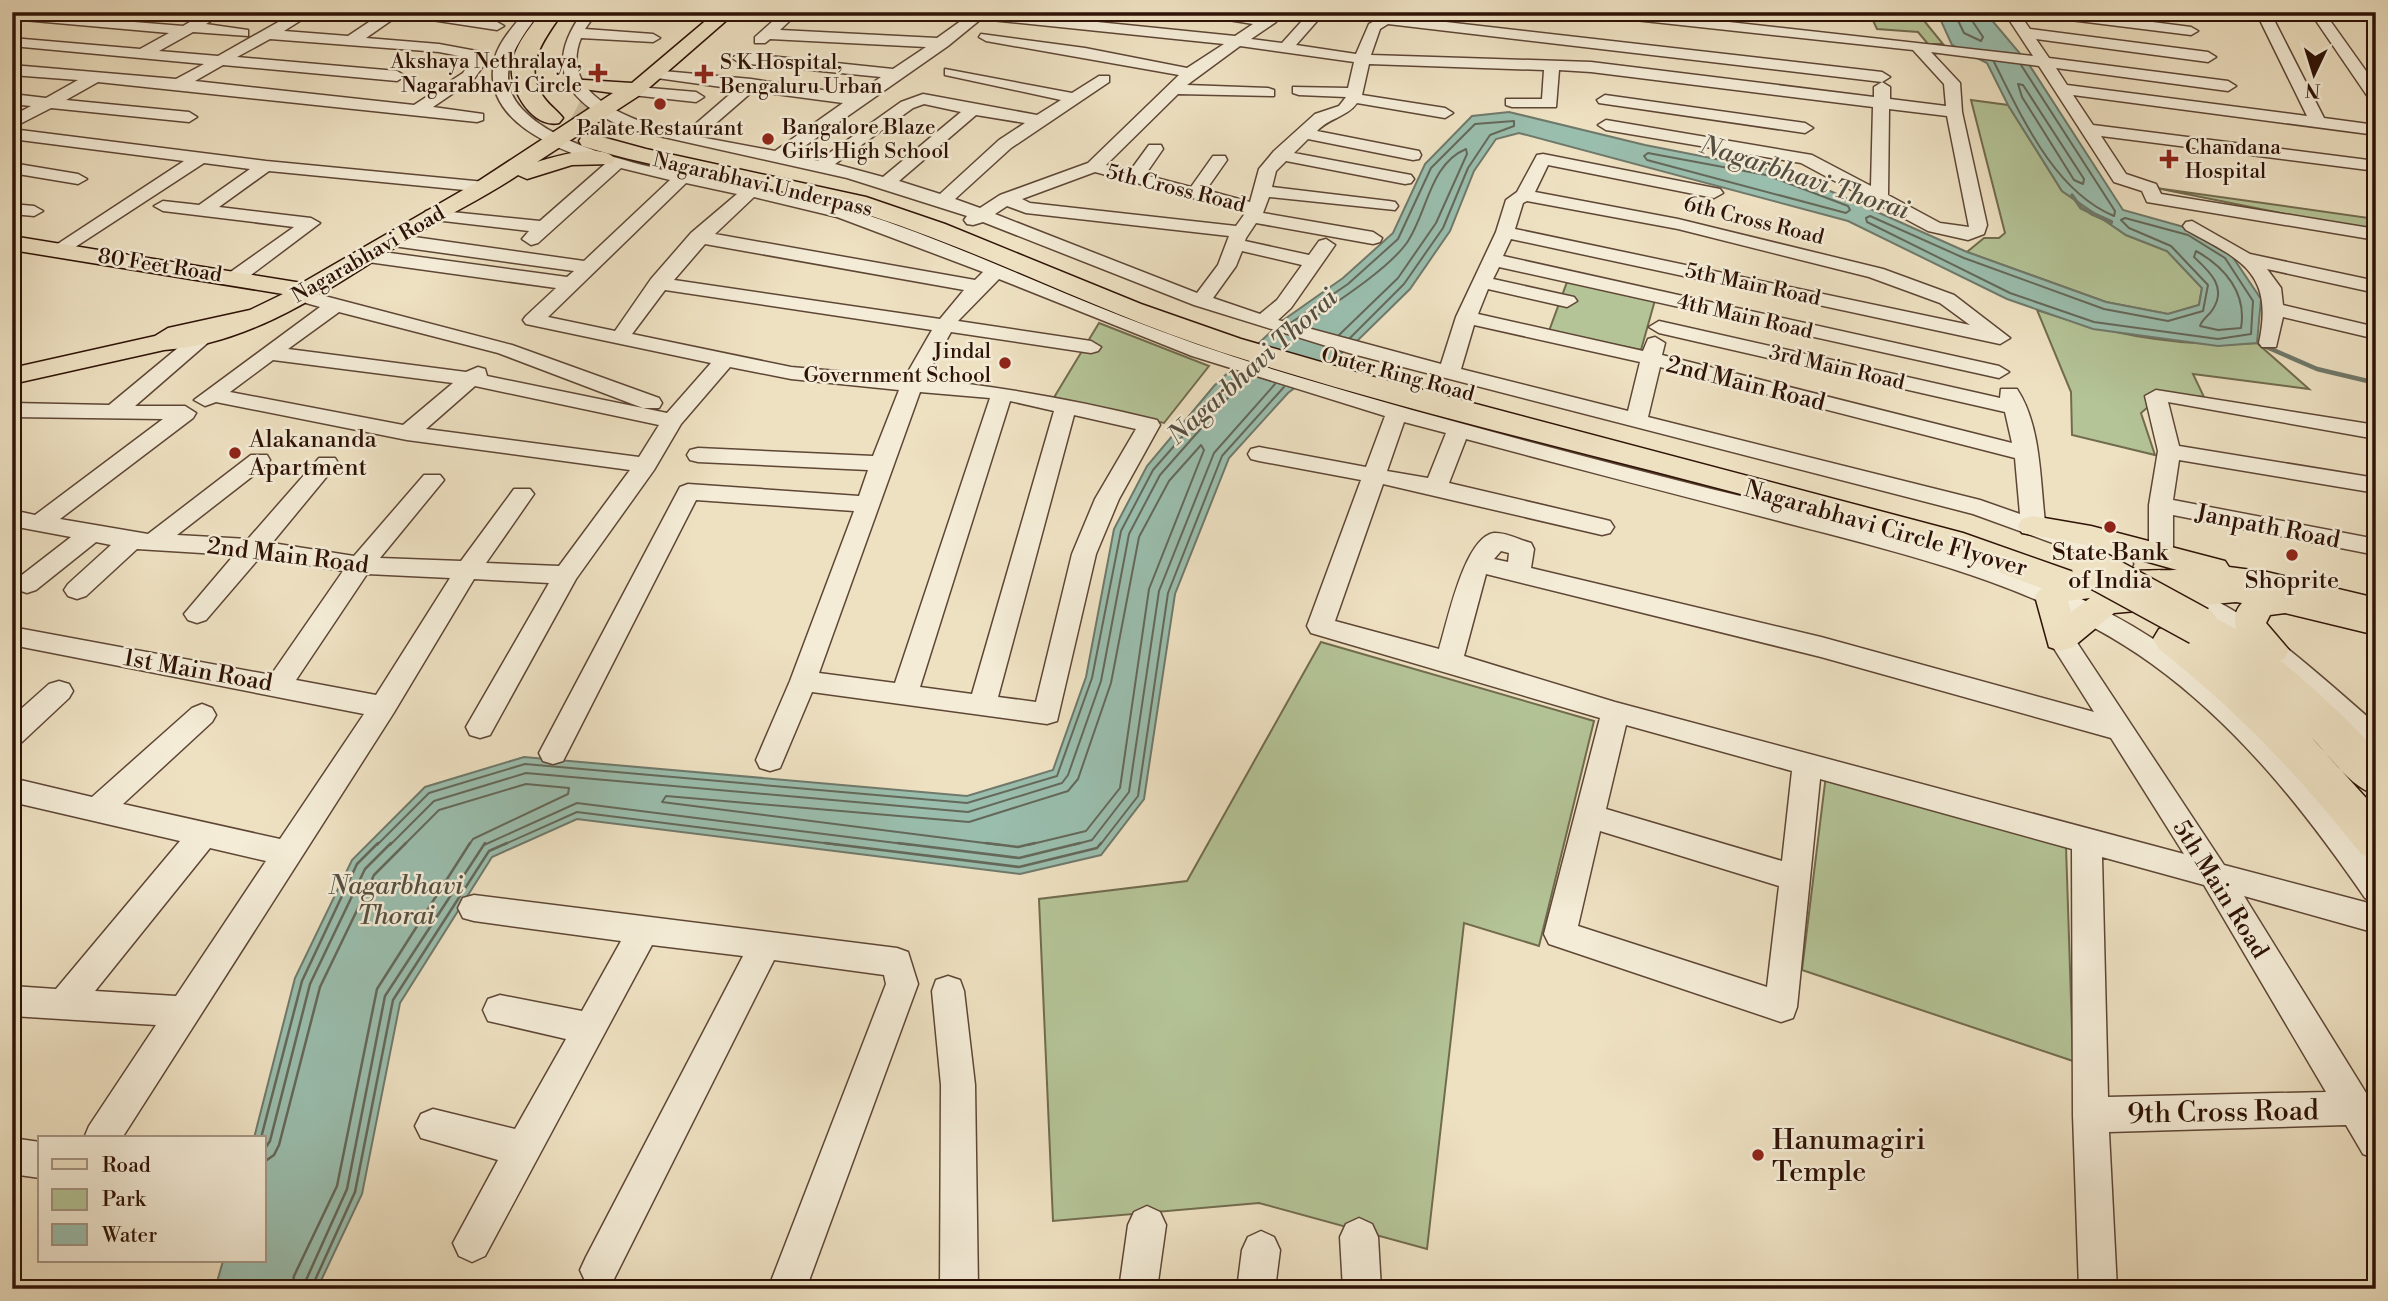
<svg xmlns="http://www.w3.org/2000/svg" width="2388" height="1301" font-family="'Libre Bodoni',serif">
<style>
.green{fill:#b4c497;stroke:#716b4e;stroke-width:2}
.water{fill:#9abeae;stroke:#6f796b;stroke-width:2}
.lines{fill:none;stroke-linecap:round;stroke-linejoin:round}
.shore-far1{stroke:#64685a;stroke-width:2}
.shore{stroke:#64685a;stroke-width:2.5}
.stream-far1{stroke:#6f796b;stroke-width:3.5}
.stream{stroke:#6f796b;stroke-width:4.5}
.highway-tunnel{stroke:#d1c2a6;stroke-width:24;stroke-dasharray:24 11;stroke-linecap:butt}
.minor-casing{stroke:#5e4635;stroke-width:3}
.major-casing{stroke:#2e1206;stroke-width:3}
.highway-casing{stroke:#2e1206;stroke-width:3}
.minor{fill:#f4ecd7;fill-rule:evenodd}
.major{fill:#eee1c2;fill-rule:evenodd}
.highway{fill:#eee1c2;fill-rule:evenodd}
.highway-bridge-casing{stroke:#2e1206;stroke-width:41;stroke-linecap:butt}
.highway-bridge{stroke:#eee1c2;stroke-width:38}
.poi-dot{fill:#8f2418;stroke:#f4ecd7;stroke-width:2.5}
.labels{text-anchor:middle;stroke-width:5;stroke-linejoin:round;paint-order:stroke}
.far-poi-label{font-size:21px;fill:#2e1206;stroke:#f4ecd7;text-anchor:start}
.far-street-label{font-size:21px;fill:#2e1206;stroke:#f4ecd7}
.street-label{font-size:24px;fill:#2e1206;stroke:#f4ecd7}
.poi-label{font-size:24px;fill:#2e1206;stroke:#f4ecd7}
.water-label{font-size:26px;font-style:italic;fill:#544e41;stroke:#f4ecd7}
.near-street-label{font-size:28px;fill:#2e1206;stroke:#f4ecd7}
.near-poi-label{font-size:28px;fill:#2e1206;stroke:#f4ecd7;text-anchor:start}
</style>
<rect width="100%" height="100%" fill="#eee1c2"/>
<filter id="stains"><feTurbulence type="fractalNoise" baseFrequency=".00286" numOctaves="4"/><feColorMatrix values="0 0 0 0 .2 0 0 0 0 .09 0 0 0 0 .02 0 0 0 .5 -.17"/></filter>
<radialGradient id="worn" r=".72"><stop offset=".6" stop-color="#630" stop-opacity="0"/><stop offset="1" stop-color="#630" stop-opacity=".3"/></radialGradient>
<g class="green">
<path d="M1869,12H1917L1943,44H1928L1918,32L1877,29Z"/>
<path d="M1971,100L2008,105L2062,191L2126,235L2167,251L2202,288L2199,305L2168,314L2106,302L1967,252L1984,238H1999L2005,233Z"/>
<path d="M2156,188L2376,219V232Z"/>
<path d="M1567,282L1655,300L1641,350L1549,331Z"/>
<path d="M2037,310C2107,334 2183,348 2257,343L2309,389L2193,374L2204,397L2164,393L2141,413L2155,455L2072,435L2071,392Z"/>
<path d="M1099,323L1209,366L1164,423L1053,399Z"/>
<path d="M1321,642L1594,721L1539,946L1464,923L1427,1249L1259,1203L1053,1221L1039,899L1187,881Z"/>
<path d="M1826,775L2066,846L2073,1061L1802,970Z"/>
</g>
<path class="water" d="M1937,12H1985L2028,63L2123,210L2191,229L2230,253L2261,299L2257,343L2218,346L2093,329L2007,299L1848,221L1519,133L1496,139L1474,171L1450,231L1410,289L1355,343L1288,393L1229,458L1175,594L1144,799L1101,855L1020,874L577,819L492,857L400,1003L362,1194L317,1289H215L223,1261H264V1138H254L295,978L352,860L425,787L524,757L967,796L1053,770L1086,677L1114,529L1147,466L1214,386L1282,321L1343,278L1393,233L1425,164L1472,116L1509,112L1645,145L1767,169L1801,178L1967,252L2106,302L2168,314L2199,305L2202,288L2167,251L2126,235L2062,191L2008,105L1987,63L1952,45Z"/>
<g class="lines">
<g class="shore-far1">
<path d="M1954,12L1964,33L1981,41L1983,37L1973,22L1971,12"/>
<path d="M1994,62C2022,117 2054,191 2114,216L2115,211L2021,65"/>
<path d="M2018,84L2023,85L2084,179L2083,184L2074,180L2022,97Z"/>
<path d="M1648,153L1766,175L1848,206L1850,210L1846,213L1647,160L1644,156Z"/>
<path d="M1870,216L1964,258L2104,309L2168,321L2203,311L2208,285L2171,246L2129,228L2121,220L2125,218L2188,235L2225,258L2253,301L2251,334L2218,339L2094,322L2010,293L1867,222L1866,218Z"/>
<path d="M2196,251C2225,267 2247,293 2241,328L2218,330L2200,326C2202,319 2209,316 2213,309C2227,287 2210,272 2194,257Z"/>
<path d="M1292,322L1348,284L1398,239L1431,168L1475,124L1514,121V126L1490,135L1468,168L1443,228L1404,284L1350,338"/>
<path d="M1303,325C1332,305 1386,271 1406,244C1427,215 1429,164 1466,149L1467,154L1436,223L1398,278L1339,335"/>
<path d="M377,845L429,793L525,764L967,803L1057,776L1092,678L1121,531L1153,470L1239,372"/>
<path d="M390,845L434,801L526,773L968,812L1062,783L1068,775L1101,681L1129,534L1160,475L1248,375"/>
<path d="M404,845L439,810L526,784L569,788L568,794L473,839L469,845"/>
<path d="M484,845L577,803L912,845"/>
<path d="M503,845L577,812L840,845"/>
<path d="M1000,845L662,802L666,796L969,822L1068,791L1078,779L1111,683L1139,537L1169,481L1201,445L1204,450L1149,589L1120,788L1086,831L1028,845"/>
<path d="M1073,845L1092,840L1129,792L1159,591L1214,453L1275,384"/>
<path d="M1100,845L1138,796L1168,593L1222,456L1284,387"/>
</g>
<g class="shore">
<path d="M825,843L1019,867L1097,848L1101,843"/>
<path d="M898,843L1019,858L1080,843"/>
<path d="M986,843L1018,847L1035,843"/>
<path d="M261,1138L302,981L357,864L378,843"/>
<path d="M264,1150L270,1141L310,984L365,869L391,843"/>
<path d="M264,1162L274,1155L279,1145L320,987L374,875L406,843"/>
<path d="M292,1289L294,1276L337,1186L377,989L470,843"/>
<path d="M302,1289L347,1189L385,996L485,843"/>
<path d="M311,1289L355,1192L393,1000L489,851L507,843"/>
</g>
<path class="stream-far1" d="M2072,195L2081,208L2095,215"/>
<g class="stream">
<path d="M2091,213L2111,222"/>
<path d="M2262,345L2317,369L2376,383"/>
</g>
<path class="highway-tunnel" d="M575,111L613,131"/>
<g class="minor-casing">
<g id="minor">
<path d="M12,12L183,26L207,12H225L206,24L248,30V36L193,32L159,51L218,56L296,12H314L284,31L348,36L384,12H434L497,22L504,26L497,30L399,15L366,38L439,44L482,52L486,62L474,79L433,107L483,114V120L477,122L98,82L66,100L189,112L197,117L189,122L51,108L12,128V116L31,106L12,104V94L46,98L78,80L12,75V65L176,79L204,64L12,46V38L140,49L169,33L12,19ZM270,39L439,52L470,58V62L463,73L414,105L195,81L223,65L397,81L405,76L397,71L237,57Z"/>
<path d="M525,12H540C518,42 491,75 522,109C579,171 771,185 855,211C946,240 1032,281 1121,316C1179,339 1238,359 1298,377C1435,418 1571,453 1711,489C1844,522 1987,547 2109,613C2187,654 2255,714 2311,781C2326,799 2372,849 2376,869C2377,879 2376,892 2376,902L2365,898C2305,811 2239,727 2152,664C2042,585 1908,555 1779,521C1674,494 1570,467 1466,439L1449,483L1602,519L1610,521L1614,527L1610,533L1602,535L1383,484L1335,621L1439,649C1447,624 1464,537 1494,533C1505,532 1520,540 1531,543L1534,549L1531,568L1821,637L2094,712L2048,639L2052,632L2061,630L2070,632L2224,865L2376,905V933L2244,896L2376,1109V1159L2363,1154L2346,1125L2109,1132L2117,1289H2079L2073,1115L2072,849L1820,779L1797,1007L1793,1018L1781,1022L1549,944L1544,934L1600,718L1311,633L1307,626L1361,480L1259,461L1251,459L1248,454L1251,449L1259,447L1366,467L1385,416L1192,356L999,279L958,321L1091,341L1101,347L1098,351L1091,353L951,332L925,379C1005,387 1080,401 1157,420L1160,425L1119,499L1096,554L1057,721L1047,724L812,692L780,768L770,771L760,768L756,760L790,681L854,511L696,500L563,761L553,764L543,761L539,753L680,487L688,484L859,496L868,470L698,462L690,460L687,455L690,450L698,448L873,456L899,390L791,379L730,367L681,424L654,470L576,579L490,735L480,738L470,735L466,727L549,583L474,579L393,714L122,1138H84L89,1126L156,1025L12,1016V986L56,989L180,841L12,802V778L92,797L192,708L202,704L212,708L216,715L212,722L123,804L280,839L364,714L12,645V627L271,675L343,571L260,557L206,620L197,623L188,620L184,614L234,555L137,549L86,596L77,599L68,596L64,590L68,584L111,545L96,542L36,590L27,593L18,590L15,584L18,578L71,537L12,526V510L35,515L163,419L12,417V403L109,405L197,332H211L214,336L211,340L135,406H185L196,413L193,418L60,519L148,534L251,455H267L270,460L267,465L177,535L248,539L319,458H335L338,463L272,543L354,556L424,475H440L444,480L380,558L461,561L514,489H530L534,494L486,563L559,566L630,470L407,440L216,402L205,406L194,400L320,307L306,303L303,299L313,293L512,345L659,398L662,403L659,408H643L498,353L339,312L288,349L466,372L478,367L485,369L487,376L667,413L711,363L526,324L523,320L526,316L556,288L368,262L359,256L368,250L567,277L574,271L393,246L384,240L393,234L584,261L670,180L621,168L538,243L531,245L522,239L529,231L426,219L423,215L426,211L432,210L540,221L605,164C560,151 482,122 494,62C497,43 514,26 525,12ZM686,183L737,194L691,233L651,279L615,331L548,317ZM754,197L837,217L983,272L975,280L715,234ZM705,244L964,290L940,319L674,280ZM665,290L932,330L905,377L791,367L632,334ZM273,360L453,383L403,425L230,392ZM475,386L659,425L639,457L426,429ZM920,392L990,398L895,683L819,673ZM1010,401L1054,411L972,694L920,687ZM1074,415L1136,429L1095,499L1072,554L1036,702L998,697ZM1404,422L1446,433L1428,478L1387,471ZM1501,551L1509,553L1508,562L1494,559ZM367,574L450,578L376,695L296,680ZM1486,574L1821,657L2111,738L2184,854L1615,702L1464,656ZM1626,725L1792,771L1782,861L1606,809ZM1600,831L1779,886L1767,987L1578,926ZM210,848L266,861L176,996L95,991ZM2102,857L2204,885L2326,1092L2108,1097Z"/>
<path d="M583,12H597L585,29L653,34L660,38L653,42L581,38C556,99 641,124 684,134L736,89L657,78L649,73L652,70L751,79L855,95L881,77L740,63L732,58L740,53L893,69L926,47L770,39L765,43H755V37L783,12H799L780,30L937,38L965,18L941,12H999L1235,36L1253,24L1204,16L1197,12L1276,16V22L1251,39L1282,43L1310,12H1325L1296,45L1356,54L1369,24L1385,15L1882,72L1890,77L1882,82L1388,24L1380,29L1371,55L1591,62L1874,97V87L1882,82L1890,87V99L1946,106L1944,84L1913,50L1598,16L1591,12H1640L2033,56L2004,12H2018L2030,29L2208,52L2216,57L2208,62L2036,39L2049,58L2228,81L2236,86L2228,91L2056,68L2067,85L2307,116L2256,12H2270L2324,118L2376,125V135L2073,95L2093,125L2376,161V171L2101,136L2126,174L2156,184L2161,194L2376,229V240L2147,202L2142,191L2114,182L2039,66L1931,52L1960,83L1962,112L1987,225L1984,234L1968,240L1928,231L1801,163L1606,130L1598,125L1606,120L1812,155L1871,186L1873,107L1591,72L1559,70L1556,107H1512L1506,105V99H1542L1544,70L1369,64L1362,95L1445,108L1453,113L1445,118L1357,103C1347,117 1329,118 1317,131L1419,151L1421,155L1419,159L1413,160L1308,139L1294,153L1411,175L1414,179L1411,183L1405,184L1286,161L1276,171L1272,187L1389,201L1395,202L1398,206L1395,210L1269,197L1263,213L1373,232L1382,238L1380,242L1373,244L1256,223L1246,238L1245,241L1309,255L1319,241L1326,239L1335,245L1291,308L1278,320L1441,364L1456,317L1496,232L1506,200L1517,192L1537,155L1543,154L1720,189L1723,193L1714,198L1548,165L1535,192L1678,219L1883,269L1954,295L2010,338L2000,344L1511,239L1503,256L1999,366L2009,372L1999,378L1499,267L1493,279L1574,297L1577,301L1567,307L1488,289L1478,314L1643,351L1648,339L1655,337L1665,343L1662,355L2012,443L2005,412L1659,333L1649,327L1659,321L2000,398L2001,389H2017C2041,425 2040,480 2045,522L2130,558L2133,564L2130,570L2121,572L2061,546L1973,514L1349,353L1194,305L983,222L973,225L967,224L964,220L967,216L847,178L628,129C569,104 541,69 583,12ZM981,19L1224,44L1187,68L1085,48L981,34L979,37L986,41L1179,75L1088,163L1000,195L980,208L955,199L1011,148L1109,82V76H1099L1072,93L945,69V75L1061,100L1037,115L923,94L901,102L818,161L792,155L948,46ZM1240,46L1354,62L1348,88L1293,87V93L1299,95L1346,97L1339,106L1315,114L1274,151L1259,169L1250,202L1206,190L1227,160L1225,156H1213L1191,187L1145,175L1163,149L1161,145H1149L1130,171L1106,165L1178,94L1274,96V90L1268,88L1187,85ZM753,91L843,103L775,151L700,137ZM924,104L961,112L883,177L835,164L913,108ZM1889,109L1947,116L1969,227L1940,223L1888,195ZM976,115L1025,123L999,140L940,194L899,181ZM1095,172L1246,212L1236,226L1030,203L1022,199ZM1527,201L1678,229L1869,277L1940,303L1970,325L1515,229L1523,203ZM1007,206L1026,213L1229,236L1218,265L1197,293L995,214ZM1242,251L1302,265L1277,300L1260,314L1213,298L1236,266ZM1474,325L1640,362L1628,411L1461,369ZM1660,367L2015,458L2020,514L1980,500L1648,417Z"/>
<path d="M2031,12H2075L2191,27L2198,31L2191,35L2038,16Z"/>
<path d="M2310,12H2324L2376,85V102L2370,100Z"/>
<path d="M638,87L696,92L704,97L696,102L632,95L630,92Z"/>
<path d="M1605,95L1805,123L1813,128L1805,133L1599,103L1597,100Z"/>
<path d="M12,129L266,161L485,182L494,187L485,192L269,171L219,207L311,218L320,223L243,281H229L226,277L229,273L294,227L163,211L154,206L163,201L199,205L250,169L204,163L63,255L56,253L54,249L56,245L184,161L12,139Z"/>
<path d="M12,163L78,174L87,179L78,184L12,173Z"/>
<path d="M12,204L34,206L43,211L34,216L12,214Z"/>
<path d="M2192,221L2250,254L2376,281V293L2267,269L2281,288L2283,305L2376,327V339L2283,317L2276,347H2262L2259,343C2274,273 2242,260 2186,230L2183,226L2186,222Z"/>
<path d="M2156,390L2376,425V439L2168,402L2179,446L2376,478V493L2179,460L2173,500L2376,539V555L2173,515V554L2170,560H2152L2149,554V505L2158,451L2145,396Z"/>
<path d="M2180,586C2248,606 2322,678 2376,724V751L2366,748L2263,657L2233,636L2171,601L2167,595L2171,589Z"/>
<path d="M59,681L69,684L73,691L69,698L22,742L12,745V717L49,684Z"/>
<path d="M474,895L897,948L908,952L918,984L806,1289H768L886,984L884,975L774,960L612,1283L598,1289L586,1283L580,1270L586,1257L743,956L652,945L485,1256L472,1262L459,1256L453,1243L498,1160L421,1138L415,1126L421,1114L433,1109L515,1129L566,1039L488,1021L483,1010L488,999L500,995L582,1011L621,941L474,921L463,918L458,908L463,898Z"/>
<path d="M948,976L960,980L964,991L975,1085L978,1289H940L941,1085L932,991L936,980Z"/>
<path d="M12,1138L40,1142V1178L12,1174Z"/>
<path d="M1147,1206L1160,1212L1166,1225L1157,1289H1119L1128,1225L1134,1212Z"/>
<path d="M1359,1218L1372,1224L1378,1237L1381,1289H1343L1340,1237L1346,1224Z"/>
<path d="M1261,1231L1274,1237L1280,1250L1275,1289H1237L1242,1250L1248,1237Z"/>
</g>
</g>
<g class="major-casing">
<g id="major">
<path d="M716,12H736L643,93L537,162C554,157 602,142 615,159L612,164L572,165L527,179L518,175C487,196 453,212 420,232C342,279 259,344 164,350L12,384V368L155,336L168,328L250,310L283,294L12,250V236L302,283L477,182L613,93L568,87L565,83L568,79L632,83Z"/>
<path d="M2033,516L2091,526L2225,561L2229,567L2267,572L2376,598V635L2285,613L2270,615L2266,623L2289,650L2284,659C2257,667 2219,627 2242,603L2236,602L2114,613L2073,647L2061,651L2049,647L2035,596C2052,568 2145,571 2177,570L2091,546L2022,533L2018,526L2022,519ZM2090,598L2071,612L2068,601Z"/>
</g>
</g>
<g class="highway-casing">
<g id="highway">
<path d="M542,12H563C547,36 523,63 541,93C546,103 556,109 563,118L559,123C533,129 509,90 512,66C514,46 530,27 542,12Z"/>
<path d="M591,134L646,149L866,197L945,224L1141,304L1241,339L1359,373L1963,533L2082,575L2087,584L2082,593L2069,597C2024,584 1981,563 1937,549C1700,477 1456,428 1221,352C1094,311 976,247 849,209C761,182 670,173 582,146L579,141L582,136Z"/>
<path d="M2199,612C2255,629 2335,707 2376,750V795C2349,786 2330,756 2311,737L2376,809V859L2361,854C2301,777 2235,709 2159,649L2153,639L2159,629L2172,625L2181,628L2186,616Z"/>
</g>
</g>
<use href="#minor" class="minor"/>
<use href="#major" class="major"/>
<use href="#highway" class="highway"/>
<g class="highway-bridge-casing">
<path id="highway-bridge" d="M2091,567L2199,626"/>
</g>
<use href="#highway-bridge" class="highway-bridge"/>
</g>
<g class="poi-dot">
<path d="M594.5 62.5h7v7h7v7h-7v7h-7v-7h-7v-7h7z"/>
<path d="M700.5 63.5h7v7h7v7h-7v7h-7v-7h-7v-7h7z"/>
<circle cx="660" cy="104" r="7"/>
<circle cx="768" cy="139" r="7"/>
<path d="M2165.5 148.5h7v7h7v7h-7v7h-7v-7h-7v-7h7z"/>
<circle cx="1005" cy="363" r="7"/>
<circle cx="235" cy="453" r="7"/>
<circle cx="2110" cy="527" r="7"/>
<circle cx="2292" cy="555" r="7"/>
<circle cx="1758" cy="1155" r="7"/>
</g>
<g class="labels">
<g class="far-poi-label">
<text x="582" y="68" text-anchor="end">Akshaya Nethralaya,<tspan x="582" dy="24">Nagarabhavi Circle</tspan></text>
<text x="720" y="69">S K Hospital,<tspan x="720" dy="24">Bengaluru Urban</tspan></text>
<text x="782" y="134">Bangalore Blaze<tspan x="782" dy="24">Girls High School</tspan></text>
<text x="660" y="135" text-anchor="middle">Palate Restaurant</text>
<text x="2185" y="154">Chandana<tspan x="2185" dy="24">Hospital</tspan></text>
<text x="991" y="358" text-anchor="end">Jindal<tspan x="991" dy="24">Government School</tspan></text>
</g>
<g class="far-street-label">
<text transform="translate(763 184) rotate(13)" y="7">Nagarabhavi Underpass</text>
<text transform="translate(1176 188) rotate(14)" y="7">5th Cross Road</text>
<text transform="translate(1754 220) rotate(14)" y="7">6th Cross Road</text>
<text transform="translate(368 254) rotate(-30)" y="7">Nagarabhavi Road</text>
<text transform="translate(160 265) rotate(9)" y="7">80 Feet Road</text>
<text transform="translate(1753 284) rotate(12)" y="7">5th Main Road</text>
<text transform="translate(1745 316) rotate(13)" y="7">4th Main Road</text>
<text transform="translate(1837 367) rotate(13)" y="7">3rd Main Road</text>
<text transform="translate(1398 374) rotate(15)" y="7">Outer Ring Road</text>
</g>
<g class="street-label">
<text transform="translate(1746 383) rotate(14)" y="8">2nd Main Road</text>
<text transform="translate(2268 526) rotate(11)" y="8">Janpath Road</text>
<text transform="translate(1886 528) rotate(16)" y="8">Nagarabhavi Circle Flyover</text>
<text transform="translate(288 555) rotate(7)" y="8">2nd Main Road</text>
<text transform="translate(198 670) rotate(10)" y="8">1st Main Road</text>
<text transform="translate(2221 889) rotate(58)" y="8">5th Main Road</text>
</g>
<g class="poi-label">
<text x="249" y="447" text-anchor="start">Alakananda<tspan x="249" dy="28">Apartment</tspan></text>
<text x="2110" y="560">State Bank<tspan x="2110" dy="28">of India</tspan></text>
<text x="2292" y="588">Shoprite</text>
</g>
<g class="water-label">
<text transform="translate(1805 177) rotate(18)" y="9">Nagarbhavi Thorai</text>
<text transform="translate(1252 366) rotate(-42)" y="9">Nagarbhavi Thorai</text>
<text x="396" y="894">Nagarbhavi<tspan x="396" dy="30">Thorai</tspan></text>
</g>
<g class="near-street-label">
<text transform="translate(2223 1111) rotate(-1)" y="10">9th Cross Road</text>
</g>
<g class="near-poi-label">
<text x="1772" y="1149">Hanumagiri<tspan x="1772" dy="32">Temple</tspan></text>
</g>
</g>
<rect width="2388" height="1301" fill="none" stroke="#eee1c2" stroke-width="42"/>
<rect x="14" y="14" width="2360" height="1273" fill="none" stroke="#2e1206" stroke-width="3.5"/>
<rect x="21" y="21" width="2346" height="1259" fill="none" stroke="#2e1206" stroke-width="2"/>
<rect x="38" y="1136" width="228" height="126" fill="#f4ecd7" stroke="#a59583" stroke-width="2"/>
<rect x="52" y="1159" width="35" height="10" fill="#eee1c2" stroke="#a59583" stroke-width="2"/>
<text x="102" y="1172" font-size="21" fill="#2e1206">Road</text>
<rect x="52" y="1189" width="35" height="21" fill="#b4c497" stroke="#a59583" stroke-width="2"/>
<text x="102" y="1206" font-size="21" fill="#2e1206">Park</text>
<rect x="52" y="1224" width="35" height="21" fill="#9abeae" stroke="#a59583" stroke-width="2"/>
<text x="102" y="1242" font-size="21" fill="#2e1206">Water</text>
<g transform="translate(2314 74) rotate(184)" stroke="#f4ecd7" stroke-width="5" paint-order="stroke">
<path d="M0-5L12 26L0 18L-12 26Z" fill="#2e1206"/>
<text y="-10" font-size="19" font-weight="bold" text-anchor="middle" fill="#2e1206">N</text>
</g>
<rect width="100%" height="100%" filter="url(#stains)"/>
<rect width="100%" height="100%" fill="url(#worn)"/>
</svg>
